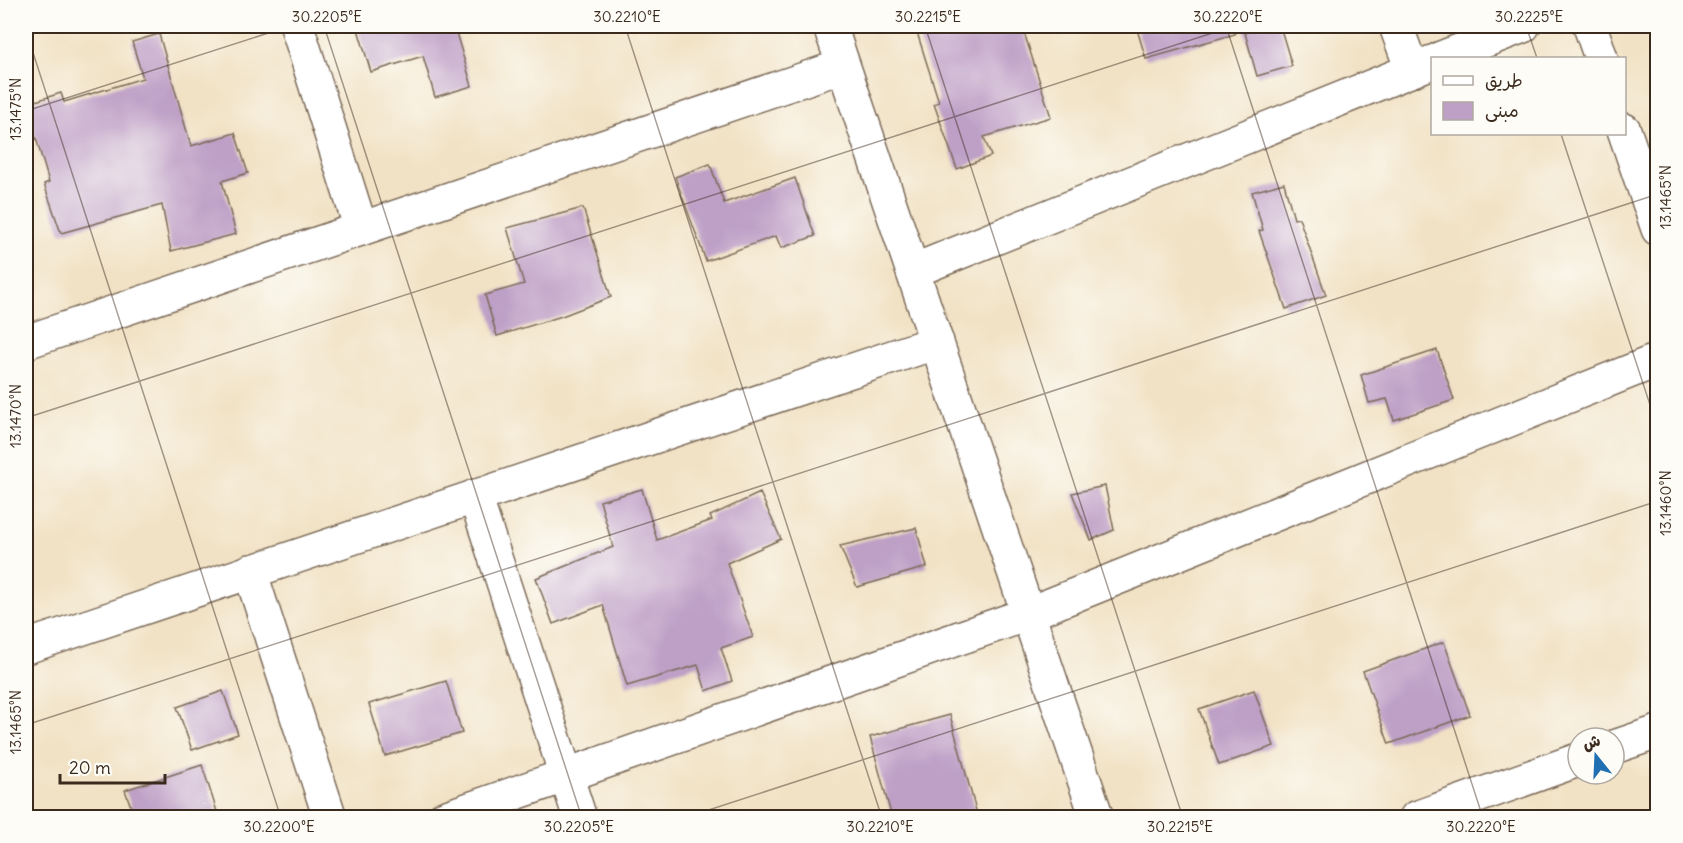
<svg xmlns="http://www.w3.org/2000/svg" width="1683" height="843" font-family="Delius,'Playpen Sans Arabic',sans-serif">
<style>
.building{fill:#be9fc6}
.lines{fill:none;stroke-linecap:round;stroke-linejoin:round}
.minor-casing{stroke:#7b6a58;stroke-width:36}
.minor{stroke:#fff;stroke-width:33}
.ticks{fill:none;stroke:#3b2a1e;stroke-width:1.5;stroke-opacity:0.45}
.neatline{fill:none;stroke:#3b2a1e;stroke-width:2}
.ticks-label{font-size:15px;text-anchor:middle;fill:#3b2a1e}
</style>
<rect width="100%" height="100%" fill="#fdfcf7"/>
<filter id="ink" filterUnits="userSpaceOnUse"><feTurbulence type="fractalNoise" baseFrequency=".0167" numOctaves="2"/><feDisplacementMap in="SourceGraphic" scale="12" xChannelSelector="R" yChannelSelector="G"/><feConvolveMatrix kernelMatrix="1 2 1 2 8 2 1 2 1" color-interpolation-filters="sRGB"/></filter>
<filter id="wash" filterUnits="userSpaceOnUse"><feTurbulence type="fractalNoise" baseFrequency=".008" numOctaves="4" result="noise"/><feDisplacementMap in="SourceGraphic" scale="24" xChannelSelector="R" yChannelSelector="G"/><feGaussianBlur stdDeviation="1.35" result="paint"/><feColorMatrix in="noise" values="0 0 0 0 0 0 0 0 0 0 0 0 0 0 0 0 0 1.4 0 .05"/><feComposite in="paint" operator="in"/></filter>
<g filter="url(#wash)">
<rect width="100%" height="100%" fill="#f1e2c5"/>
<g id="blocks">
<g class="building">
<path d="M357,26H454L472,86L435,97L423,56L371,72Z"/>
<path d="M915,26H1022L1051,117L984,137L991,156L957,169L934,104L939,102Z"/>
<path d="M1136,26H1233L1235,34L1146,59Z"/>
<path d="M1243,26H1280L1292,66L1257,76Z"/>
<path d="M159,34L191,146L235,133L248,173L222,181L236,234L171,251L162,205L61,233L44,184L49,182L26,104L61,93L64,102L143,78L132,42Z"/>
<path d="M710,164L724,203L795,178L815,236L781,248L776,236L706,261L675,177Z"/>
<path d="M1284,183L1294,219L1299,218L1326,295L1286,309L1259,231L1263,230L1252,192Z"/>
<path d="M583,208L611,297L562,316L497,336L485,295L524,284L507,228Z"/>
<path d="M1437,350L1454,400L1394,420L1387,399L1369,403L1361,375Z"/>
<path d="M1105,486L1114,530L1091,540L1072,493Z"/>
<path d="M642,489L657,540L712,520L710,516L760,493L781,539L727,563L753,637L721,648L732,681L706,691L698,665L627,686L603,605L553,624L536,578L613,547L600,501Z"/>
<path d="M916,528L927,567L857,587L840,546Z"/>
<path d="M1444,642L1470,715L1389,744L1363,671Z"/>
<path d="M446,681L462,733L385,756L369,704Z"/>
<path d="M1254,690L1274,746L1219,765L1199,709Z"/>
<path d="M223,691L238,734L192,750L177,707Z"/>
<path d="M950,715L978,818H892L870,737Z"/>
<path d="M202,765L219,818H135L125,790Z"/>
</g>
</g>
</g>
<g filter="url(#ink)">
<use href="#blocks" fill-opacity="0" stroke="#7b6a58" stroke-width="1.5"/>
<g class="lines">
<g class="minor-casing">
<g id="minor">
<path d="M297,26L361,229"/>
<path d="M830,26L1097,818"/>
<path d="M1396,26L1412,70"/>
<path d="M1590,26L1601,58"/>
<path d="M1441,58L1523,26"/>
<path d="M1624,130L1658,229"/>
<path d="M913,271L1432,62"/>
<path d="M26,342L843,66"/>
<path d="M475,496L580,818"/>
<path d="M250,571L330,818"/>
<path d="M26,647L937,342"/>
<path d="M1614,747L1658,732"/>
<path d="M444,818L1028,614L1658,360"/>
<path d="M1416,818L1578,760"/>
</g>
</g>
<use href="#minor" class="minor"/>
</g>
</g>
<path class="ticks" d="M324,26L582,818M625,26L882,818M925,26L1183,818M1226,26L1483,818M1526,26L1537,58M26,31L281,818M26,111L290,26M1561,134L1658,429M26,418L1234,26M26,725L1658,194M684,818L1658,501M1627,818L1658,808"/>
<rect width="1683" height="843" fill="none" stroke="#fdfcf7" stroke-width="66"/>
<rect x="1431" y="57" width="195" height="78" fill="#fdfcf7" stroke="#afa8a0" stroke-width="1.5"/>
<rect x="1443" y="76" width="30" height="9" fill="#ffffff" stroke="#afa8a0" stroke-width="1.5"/>
<text x="1485" y="87" font-size="18" fill="#3b2a1e">طريق</text>
<rect x="1443" y="102" width="30" height="18" fill="#be9fc6" stroke="#afa8a0" stroke-width="1.5"/>
<text x="1485" y="117" font-size="18" fill="#3b2a1e">مبنى</text>
<g transform="translate(1596 756) rotate(342)"><circle r="28" fill="#fdfcf7" stroke="#afa8a0" stroke-width="1.5"/>
<path d="M0-4.5L10 22L0 15L-10 22Z" fill="#1f6fb2"/>
<text y="-9" font-size="16" font-weight="bold" text-anchor="middle" fill="#3b2a1e">ش</text>
</g>
<path d="M60 774v9h105v-9" fill="none" stroke="#3b2a1e" stroke-width="3"/>
<text x="69" y="774" font-size="18" fill="#3b2a1e" stroke="#fdfcf7" stroke-width="4.5" paint-order="stroke">20 m</text>
<rect x="33" y="33" width="1617" height="777" class="neatline"/>
<g class="ticks-label">
<text x="327" y="22">30.2205°E</text>
<text x="627" y="22">30.2210°E</text>
<text x="928" y="22">30.2215°E</text>
<text x="1228" y="22">30.2220°E</text>
<text x="1529" y="22">30.2225°E</text>
<text transform="translate(16 109) rotate(-90)" y="5">13.1475°N</text>
<text transform="translate(1666 197) rotate(-90)" y="5">13.1465°N</text>
<text transform="translate(16 416) rotate(-90)" y="5">13.1470°N</text>
<text transform="translate(1666 503) rotate(-90)" y="5">13.1460°N</text>
<text transform="translate(16 722) rotate(-90)" y="5">13.1465°N</text>
<text x="279" y="832">30.2200°E</text>
<text x="579" y="832">30.2205°E</text>
<text x="880" y="832">30.2210°E</text>
<text x="1180" y="832">30.2215°E</text>
<text x="1481" y="832">30.2220°E</text>
</g>
</svg>
